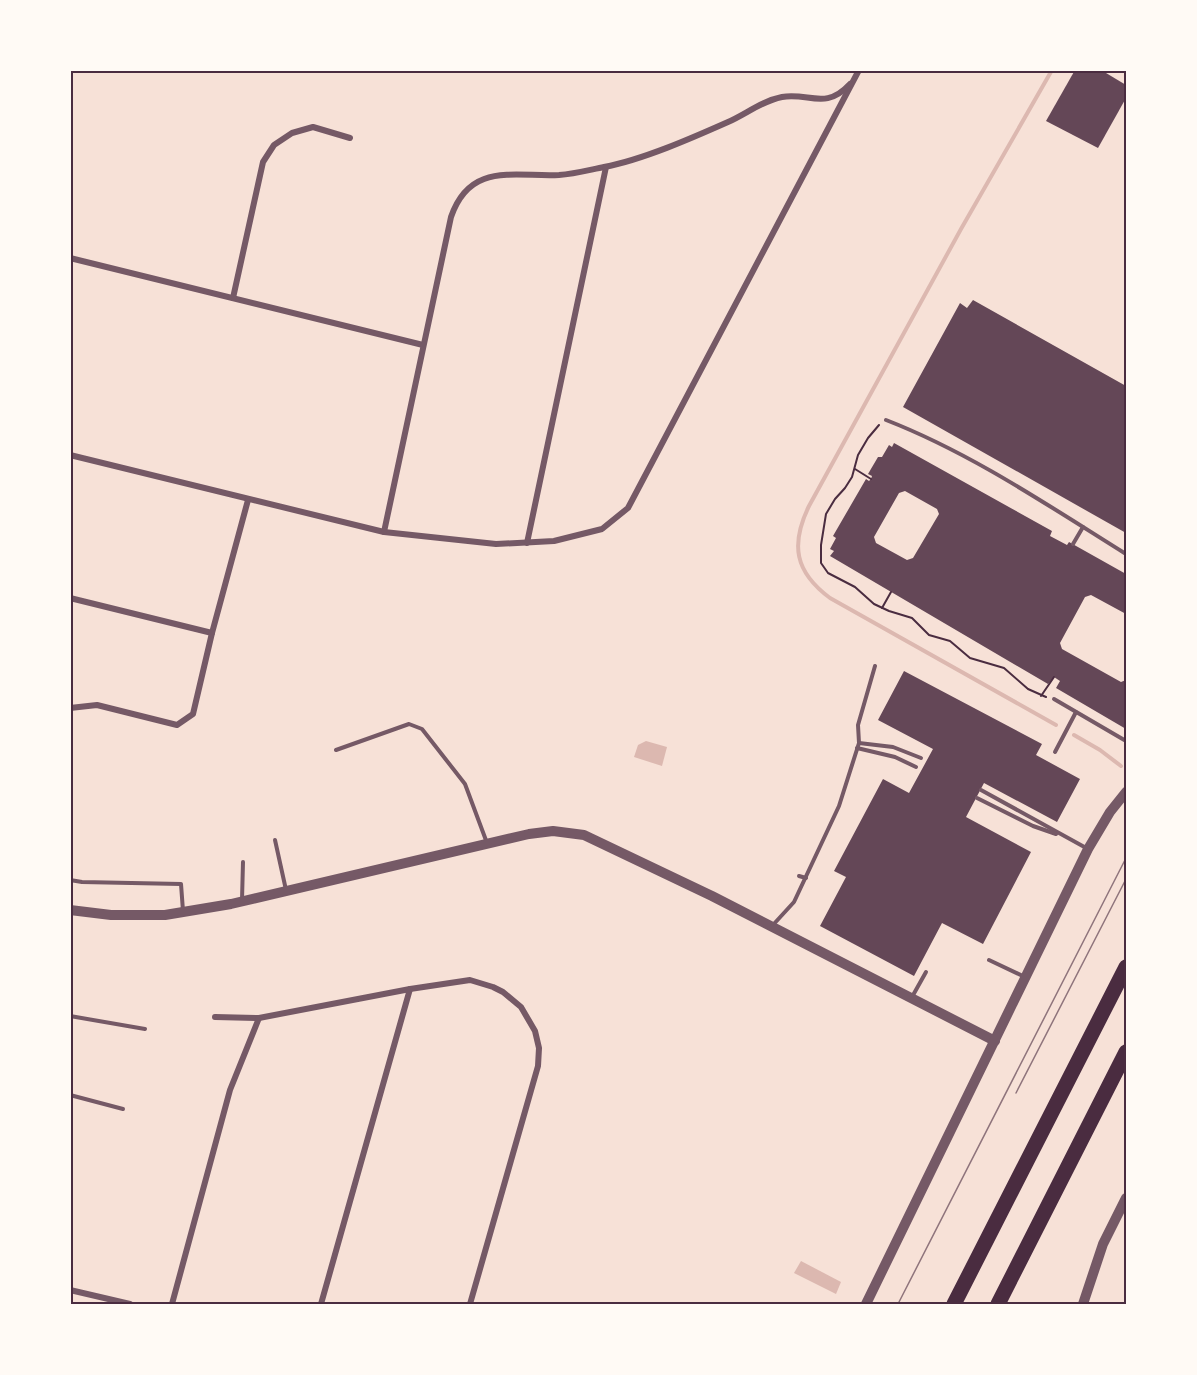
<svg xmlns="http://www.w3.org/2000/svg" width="1197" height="1375" font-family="'IBM Plex Serif',serif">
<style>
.water{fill:#dcb8b0}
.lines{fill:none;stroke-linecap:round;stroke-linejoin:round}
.stream{stroke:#dcb8b0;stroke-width:4}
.building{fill:#644757;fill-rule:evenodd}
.path{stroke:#4a2c40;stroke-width:2}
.service{stroke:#755966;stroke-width:4}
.minor{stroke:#755966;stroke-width:6}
.tertiary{stroke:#755966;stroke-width:10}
.motorway{stroke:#4a2c40;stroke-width:15}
.tram{stroke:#8f747c;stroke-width:1.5}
.neatline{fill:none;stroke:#4a2c40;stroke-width:2}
</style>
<rect width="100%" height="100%" fill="#f7e1d7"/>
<g class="water">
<path d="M646,741L667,747L662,766L634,757L638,745Z"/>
<path d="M801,1261L841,1282L836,1294L794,1273Z"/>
</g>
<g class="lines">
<g class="stream">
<path d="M1052,70L961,229L809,506C790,545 795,572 830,598L1056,725"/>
<path d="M1074,735L1100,750L1121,766"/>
</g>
</g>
<g class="building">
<path d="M1075,70H1101L1126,85V98L1098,148L1046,121Z"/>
<path d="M973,300L1126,386V533L903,407L960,303L967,308Z"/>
<path d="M894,443L1052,531L1050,536L1067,545L1069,542L1126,574V614L1091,595L1085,597L1060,643L1062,649L1121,682L1126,680V729L1056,688L1060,681L1054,677L1048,684L830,556L834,551L830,549L836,538L833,536L866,479L869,481L871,479L872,476L868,474L878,457H882L889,445L892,447ZM905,491L937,509L939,514L913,558L907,560L876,543L874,537L899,493Z"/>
<path d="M904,671L1042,744L1036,755L1080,779L1057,822L984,783L966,817L1031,852L983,944L942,923L914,976L820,926L846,877L834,871L883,779L909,793L933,749L878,720Z"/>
</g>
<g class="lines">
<g class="path">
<path d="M879,425L868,438L858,455L852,477L845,488L835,499L826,514L821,545V563L828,573L855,587L874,604L889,611L912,618L929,635L950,641L970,658L1004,668L1028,689L1046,697"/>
<path d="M855,469L871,479"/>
<path d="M882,608L891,592"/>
<path d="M1041,696L1054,677"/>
</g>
<g class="service">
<path d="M886,420C971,453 1049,506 1126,554"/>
<path d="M1073,544L1083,527"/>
<path d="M1054,699L1126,741"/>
<path d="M859,743L893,747L921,758"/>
<path d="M857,748L895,757L916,767"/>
<path d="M336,750L409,724L422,729L465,784L487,843"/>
<path d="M1055,752L1076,712"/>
<path d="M981,790L1088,849"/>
<path d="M977,798L1033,826L1056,834"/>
<path d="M275,840L286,890"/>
<path d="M799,876L806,878"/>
<path d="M70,880L82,882L181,884L183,911"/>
<path d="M242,900L243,862"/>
<path d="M772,926L794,902L839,806L859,743L858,725L875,666"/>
<path d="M989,960L1025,977"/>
<path d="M912,997L926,972"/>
<path d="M70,1016L145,1029"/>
<path d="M70,1095L123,1109"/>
</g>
<g class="minor">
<path d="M70,258L423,345"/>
<path d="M233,298L263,162L274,145L292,133L313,127L350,138"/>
<path d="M70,455L384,532L496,544L554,541L602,529L628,508L859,70"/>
<path d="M384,532L451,217C470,162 513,177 559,175C574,174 589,170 604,167C642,160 692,138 728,122C746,114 762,101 782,97C809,92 825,111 850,84"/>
<path d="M527,543L606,167"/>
<path d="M70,598L212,633"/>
<path d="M70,708L97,705L177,725L193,714L212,633L248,500"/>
<path d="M215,1017L259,1018L410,989L470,980L493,987L503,992L521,1007L535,1031L539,1048L538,1066L470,1304"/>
<path d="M70,1290L130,1304"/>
<path d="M172,1304L230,1090L259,1018"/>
<path d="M321,1304L410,989"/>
</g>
<g class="tertiary">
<path d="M70,910L111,915H165L231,904L529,834L553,831L584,835L712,896L995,1041"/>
<path d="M866,1304L1088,849L1110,812L1126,792"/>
<path d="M1083,1304L1103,1244L1126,1198"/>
</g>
<g class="motorway">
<path d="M954,1304L1126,967"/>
<path d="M998,1304L1126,1052"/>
</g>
<g class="tram">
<path d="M1016,1093L1126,879"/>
<path d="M898,1304L1126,858"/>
</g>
</g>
<rect width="1197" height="1375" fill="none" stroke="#fffaf5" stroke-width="144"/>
<rect x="72" y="72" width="1053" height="1231" class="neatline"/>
</svg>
